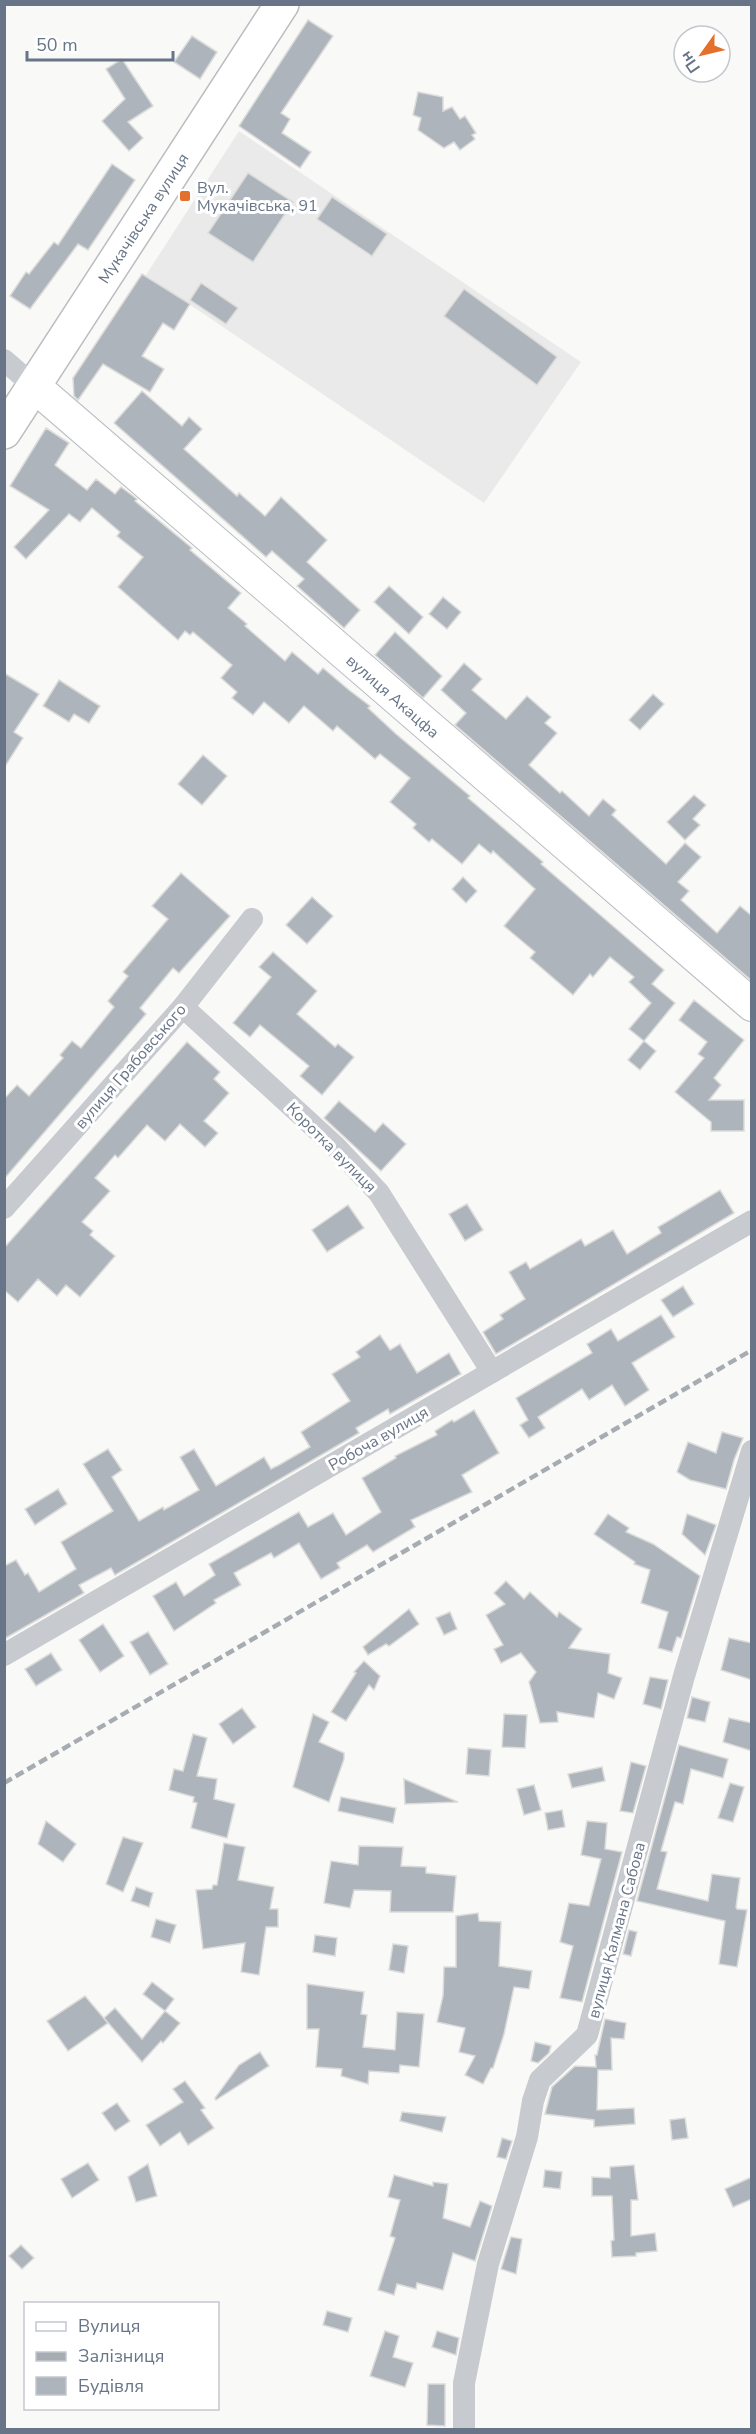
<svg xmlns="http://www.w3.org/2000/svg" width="756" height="2434" font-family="'Nunito Sans',sans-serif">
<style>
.built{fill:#eaeaea}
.building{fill:#aeb4bc;stroke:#dbdbd9;stroke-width:1.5}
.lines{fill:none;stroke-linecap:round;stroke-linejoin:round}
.secondary-casing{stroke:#b9bdc3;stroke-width:34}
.highway-casing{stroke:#babcc0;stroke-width:36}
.street{stroke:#c7cace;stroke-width:22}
.secondary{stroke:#fff;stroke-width:32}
.highway{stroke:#fff;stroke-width:33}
.rail{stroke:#a7acb3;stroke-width:4.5;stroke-dasharray:9 4.5;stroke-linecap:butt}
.poi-dot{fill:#e5702b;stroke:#fff;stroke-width:2}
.labels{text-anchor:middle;stroke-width:6;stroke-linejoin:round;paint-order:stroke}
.poi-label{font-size:16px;fill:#687588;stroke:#fff;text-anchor:start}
.street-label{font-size:16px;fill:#687588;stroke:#fff}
</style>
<rect width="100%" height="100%" fill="#f9f9f7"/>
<path class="built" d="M239,131L581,362L484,503L146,275Z"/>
<g class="building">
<path d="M308,20L333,36L281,113L290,119L282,133L311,152L300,168L239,126Z"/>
<path d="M192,36L217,52L200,79L174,62Z"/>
<path d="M122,59L153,106L128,122L143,138L129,151L102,121L125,99L106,69Z"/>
<path d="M418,92L443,97V111L452,107L460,119L465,116L476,133L472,135L475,139L460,150L454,142L444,148L418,130L421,118L413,115Z"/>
<path d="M112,164L135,180L88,250L78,244L30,309L10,296L26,272L29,274L54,242L58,245Z"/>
<path d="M248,173L293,202L253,262L208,233Z"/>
<path d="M332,197L387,234L372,256L317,219Z"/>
<path d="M142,274L190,304L174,330L163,323L142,356L164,369L150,392L103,364L78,400L74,396L73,378Z"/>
<path d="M201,283L238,308L226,324L190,300Z"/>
<path d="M464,289L557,357L537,385L444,316Z"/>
<path d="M142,391L182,426L189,417L202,429L184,449L237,496L239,493L265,516L281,497L327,540L307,562L360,610L344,628L297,586L304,579L272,551L266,557L114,423Z"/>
<path d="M46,428L69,443L55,465L87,490L96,479L115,494L121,487L137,499L135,501L192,548L190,550L241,593L228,608L247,624L245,626L285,661L292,652L318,674L323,668L349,690L370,706L368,708L396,734L470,796L468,798L543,862L541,864L664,970L652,984L675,1003L644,1041L629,1029L651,1003L629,982L634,977L610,957L593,977L590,974L573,995L530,958L535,952L504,926L535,889L493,851L491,854L479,844L462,864L432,839L429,842L413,828L416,824L390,802L410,778L380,754L375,759L337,726L333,731L304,706L289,723L264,702L253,715L232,698L237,692L221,678L232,665L193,632L190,635L185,631L178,640L118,587L143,557L117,536L120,532L92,508L80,522L69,514L26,559L14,547L49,510L10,486Z"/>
<path d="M389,586L423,617L409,634L374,602Z"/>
<path d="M443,597L461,612L447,629L429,614Z"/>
<path d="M395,632L442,676L423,698L375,655Z"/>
<path d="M464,663L482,679L472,690L506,719L527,696L551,717L545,723L557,733L529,765L560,793L562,791L589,816L603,799L616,810L612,815L666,864L685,843L701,857L678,882L689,891L681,900L717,933L740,906L752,916V981L455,725L466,713L441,690Z"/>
<path d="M4,673L39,694L14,732L23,738L4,768Z"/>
<path d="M59,680L100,706L89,723L74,714L69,722L43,706Z"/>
<path d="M653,694L664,704L640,730L629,720Z"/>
<path d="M203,755L227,776L202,805L178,784Z"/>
<path d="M694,795L706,805L693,819L700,825L685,840L667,822Z"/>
<path d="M181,873L230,916L179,973L173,968L140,1008L146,1014L4,1179V1099L17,1085L29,1096L63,1058L60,1055L72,1041L81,1048L114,1007L108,1001L128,976L123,972L168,919L152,906Z"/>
<path d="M463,877L477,891L466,903L452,889Z"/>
<path d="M312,897L333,916L307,944L286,925Z"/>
<path d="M273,952L317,991L297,1014L335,1047L338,1044L354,1057L322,1095L300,1076L309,1066L260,1025L250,1037L233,1023L271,977L259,967Z"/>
<path d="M694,1000L744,1040L714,1078L721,1085L709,1100H744V1131H711V1122L675,1092L704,1058L698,1054L707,1042L679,1020Z"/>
<path d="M644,1041L656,1051L640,1070L628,1060Z"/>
<path d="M187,1042L220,1072L214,1079L229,1093L204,1121L218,1133L205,1147L180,1124L165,1141L147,1125L118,1158L115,1155L95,1178L110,1191L82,1222L93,1231L90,1235L115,1256L80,1297L66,1285L57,1296L38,1279L18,1302L4,1290V1248Z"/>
<path d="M339,1101L375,1132L383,1123L406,1144L381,1171L324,1118Z"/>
<path d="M720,1190L734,1213L496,1354L483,1332L503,1319L500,1315L525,1299L509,1272L526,1262L530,1269L581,1239L585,1246L613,1230L627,1254L661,1233L658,1227Z"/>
<path d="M467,1204L483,1230L465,1241L449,1214Z"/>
<path d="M348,1205L364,1228L327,1252L312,1230Z"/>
<path d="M683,1286L694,1304L673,1317L661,1300Z"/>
<path d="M661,1315L675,1337L632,1363L649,1390L625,1406L612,1385L589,1400L582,1389L538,1417L545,1428L529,1438L520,1425L528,1420L516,1398L592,1353L587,1344L611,1329L618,1341Z"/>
<path d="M380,1335L390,1350L400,1344L417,1373L449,1353L461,1374L390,1414L388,1409L356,1428L359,1433L115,1575L111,1568L79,1585L84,1593L4,1639V1566L16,1560L25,1575L28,1573L39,1592L76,1569L61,1542L113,1511L83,1464L108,1449L122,1470L112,1477L139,1521L163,1507L164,1510L199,1490L180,1457L194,1449L216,1486L264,1457L271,1469L279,1465L310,1447L301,1432L350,1401L332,1374L360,1357L356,1352Z"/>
<path d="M474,1410L499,1453L462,1475L472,1492L411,1520L415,1527L373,1552L367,1545L337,1563L340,1568L321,1579L299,1543L274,1558L271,1553L234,1573L241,1585L214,1600L216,1603L174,1631L153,1596L176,1582L184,1596L215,1575L209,1564L299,1512L308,1527L333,1513L346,1535L381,1512L362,1478L396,1458L395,1456L437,1435L435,1431L452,1420L454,1422Z"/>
<path d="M722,1432L743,1438L734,1460L726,1489L690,1480L677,1472L688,1442L716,1453Z"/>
<path d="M58,1489L67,1504L35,1525L25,1509Z"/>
<path d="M608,1514L629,1528L626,1532L653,1544L700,1576L681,1638L677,1637L672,1652L658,1648L668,1612L641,1603L650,1570L634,1564L635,1562L594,1534Z"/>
<path d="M687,1514L716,1525L705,1555L682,1534Z"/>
<path d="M506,1581L524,1599L530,1592L557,1617L559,1612L582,1629L569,1648L610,1654L608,1673L622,1678L614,1699L598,1693L594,1718L557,1712L558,1722L540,1723L529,1682L536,1672L521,1653L501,1663L494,1649L503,1645L486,1615L505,1604L494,1593Z"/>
<path d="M409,1609L419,1624L389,1646L386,1644L368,1655L363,1647Z"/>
<path d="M450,1612L457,1629L444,1635L436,1618Z"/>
<path d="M103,1624L124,1656L100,1672L79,1640Z"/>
<path d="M148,1632L168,1664L150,1675L130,1642Z"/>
<path d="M729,1638L752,1643V1680L721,1670Z"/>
<path d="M51,1653L62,1670L36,1686L25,1669Z"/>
<path d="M364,1661L380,1676L374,1690L369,1685L346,1721L331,1712L356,1673L354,1672Z"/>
<path d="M650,1677L668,1680L661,1709L643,1704Z"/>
<path d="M692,1697L710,1702L705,1722L687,1718Z"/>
<path d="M242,1708L256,1727L233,1744L219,1724Z"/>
<path d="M313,1714L329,1722L319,1742L344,1753V1759L329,1802L293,1787Z"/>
<path d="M504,1714L527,1715L525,1748L502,1747Z"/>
<path d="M729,1718L752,1723V1751L723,1742Z"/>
<path d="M193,1734L207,1738L197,1776L217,1779L214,1799L235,1804L227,1838L191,1828L197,1803L193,1802L194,1797L169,1790L174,1769L183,1771Z"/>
<path d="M679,1745L728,1759L723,1778L691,1769L683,1804L675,1802L661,1851L667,1852L657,1889L708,1901L712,1874L740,1878L736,1907L737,1909L747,1910L737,1967L719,1964L725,1921L637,1901Z"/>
<path d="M468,1748L491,1750L489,1776L466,1774Z"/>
<path d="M631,1762L646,1766L633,1813L620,1811Z"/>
<path d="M602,1767L605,1781L572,1788L568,1774Z"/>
<path d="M404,1779L458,1802L405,1804Z"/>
<path d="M730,1783L744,1787L733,1822L718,1818Z"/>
<path d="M534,1785L541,1810L524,1815L517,1789Z"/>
<path d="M341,1797L396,1808L393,1823L338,1811Z"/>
<path d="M562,1810L565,1827L548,1830L545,1813Z"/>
<path d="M46,1821L76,1844L63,1862L38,1844Z"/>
<path d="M587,1821L607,1823L605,1849L622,1852L582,2002L560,1998L573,1946L560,1942L569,1903L589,1906L601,1859L581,1855Z"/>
<path d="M123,1837L143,1843L123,1892L106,1884Z"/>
<path d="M224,1843L245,1847L238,1880L274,1887L270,1909H278V1927H266L259,1975L241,1972L245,1943L203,1949L196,1890L212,1889L213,1885H217Z"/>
<path d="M359,1846L403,1847L401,1866L426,1867V1873L456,1876L453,1912H390L391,1891L354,1890L350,1908L324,1903L331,1861L358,1865Z"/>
<path d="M136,1887L153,1893L149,1907L131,1901Z"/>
<path d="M478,1913L479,1921L501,1922L499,1966L532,1971L529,1989L514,1987L504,2034L493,2068H491L483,2084L465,2075L475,2056L459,2052L465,2028L437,2022L443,1996L444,1967H456V1916Z"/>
<path d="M156,1919L176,1925L170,1943L151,1937Z"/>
<path d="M629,1930L637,1932L631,1956L623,1954Z"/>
<path d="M315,1935L337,1938L335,1956L313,1952Z"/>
<path d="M393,1944L408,1946L404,1973L389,1970Z"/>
<path d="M152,1982L174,1999L165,2011L143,1994Z"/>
<path d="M307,1984L364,1992L361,2014L367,2015L363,2047L395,2050L397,2012L424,2014L419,2067L400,2065L399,2073L369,2071L368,2084L341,2076L342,2069L316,2067L319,2029H307Z"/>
<path d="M85,1996L108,2023L68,2051L47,2021Z"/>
<path d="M115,2008L142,2039L165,2011L180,2023L163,2043L161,2041L142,2062L104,2018Z"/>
<path d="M605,2019L626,2023L624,2039L611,2038L612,2070H598L597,2110L634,2108L635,2124L594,2127V2120L545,2114L552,2087L575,2066L596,2067L595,2055H597Z"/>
<path d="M535,2042L551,2046L549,2053L538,2063L531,2061Z"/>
<path d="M260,2052L269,2066L216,2100L215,2098L239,2065Z"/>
<path d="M185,2081L205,2108L201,2110L214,2128L188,2145L180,2132L160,2146L146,2125L183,2102L173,2089Z"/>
<path d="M117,2103L130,2121L115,2131L102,2113Z"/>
<path d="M402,2112L446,2117L442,2132L400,2121Z"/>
<path d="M685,2118L688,2138L672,2140L670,2120Z"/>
<path d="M502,2138L512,2141L506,2159L497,2157Z"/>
<path d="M88,2163L99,2180L72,2198L61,2179Z"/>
<path d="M148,2164L157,2196L136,2202L128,2177Z"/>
<path d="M634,2165L638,2200H631V2236L655,2233L657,2251L636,2253V2256L612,2257L611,2241L614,2240L612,2196H592V2177L610,2178V2167Z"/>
<path d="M545,2170L562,2172L560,2189L543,2187Z"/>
<path d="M394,2175L433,2186V2182L448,2184L443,2218L470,2227L480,2201L492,2206L475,2261L453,2253L443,2290L417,2283L416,2289L397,2284L394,2295L378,2290L395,2238L390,2236L400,2200L388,2197Z"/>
<path d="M752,2177V2199L733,2207L725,2189Z"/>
<path d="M511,2237L522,2239L516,2274L501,2269Z"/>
<path d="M21,2245L34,2258L22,2269L9,2256Z"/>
<path d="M327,2311L352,2318L348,2332L323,2325Z"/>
<path d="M385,2331L399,2336L393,2357L413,2363L405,2387L370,2376Z"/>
<path d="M437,2331L459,2338L456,2355L432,2347Z"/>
<path d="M428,2384H445V2426L427,2425Z"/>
</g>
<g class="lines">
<g class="secondary-casing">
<path id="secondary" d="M34,386L752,1005"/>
</g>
<g class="highway-casing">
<path id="highway" d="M4,432L282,4"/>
</g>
<g class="street">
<path d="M4,360L34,386"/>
<path d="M183,1007L335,1146L379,1193L492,1372"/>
<path d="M4,1208L183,1007L252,919"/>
<path d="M4,1655L752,1221"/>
<path d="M464,2430V2383L488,2264L527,2137L533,2101L540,2080L587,2035L684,1676L752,1451"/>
</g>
<use href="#secondary" class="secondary"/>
<use href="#highway" class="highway"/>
<path class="rail" d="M4,1783L752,1350"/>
</g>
<rect class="poi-dot" x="179" y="190" width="12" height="12" rx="3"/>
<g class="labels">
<g class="poi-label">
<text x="197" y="193">Вул.<tspan x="197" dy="18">Мукачівська, 91</tspan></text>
</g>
<g class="street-label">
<text transform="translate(143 218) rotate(-57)" y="6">Мукачівська вулиця</text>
<text transform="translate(393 696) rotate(41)" y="6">вулиця Акацфа</text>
<text transform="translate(130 1066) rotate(-49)" y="6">вулиця Грабовського</text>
<text transform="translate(332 1147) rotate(45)" y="6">Коротка вулиця</text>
<text transform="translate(378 1438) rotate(-30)" y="6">Робоча вулиця</text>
<text transform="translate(616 1930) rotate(-75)" y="6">вулиця Калмана Сабова</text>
</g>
</g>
<rect width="756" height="2434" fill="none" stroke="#687588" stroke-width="12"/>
<rect x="24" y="2302" width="195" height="108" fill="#ffffff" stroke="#c3c8cf" stroke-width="1.5"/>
<rect x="36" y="2322" width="30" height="9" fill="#ffffff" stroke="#c3c8cf" stroke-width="1.5"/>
<text x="78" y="2332" font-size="18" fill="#687588">Вулиця</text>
<rect x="36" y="2352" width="30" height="9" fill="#a7acb3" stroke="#c3c8cf" stroke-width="1.5"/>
<text x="78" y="2362" font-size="18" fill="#687588">Залізниця</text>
<rect x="36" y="2377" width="30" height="18" fill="#aeb4bc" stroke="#c3c8cf" stroke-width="1.5"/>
<text x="78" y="2392" font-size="18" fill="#687588">Будівля</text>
<g transform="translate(702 54) rotate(236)"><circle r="28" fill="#ffffff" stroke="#c3c8cf" stroke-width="1.5"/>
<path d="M0-4.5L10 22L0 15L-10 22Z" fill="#e5702b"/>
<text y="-9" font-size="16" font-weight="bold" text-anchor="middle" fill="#687588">Пн</text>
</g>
<path d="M27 51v9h146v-9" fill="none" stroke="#687588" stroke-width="3"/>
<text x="36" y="51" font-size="18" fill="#687588" stroke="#ffffff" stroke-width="4.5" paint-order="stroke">50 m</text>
</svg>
